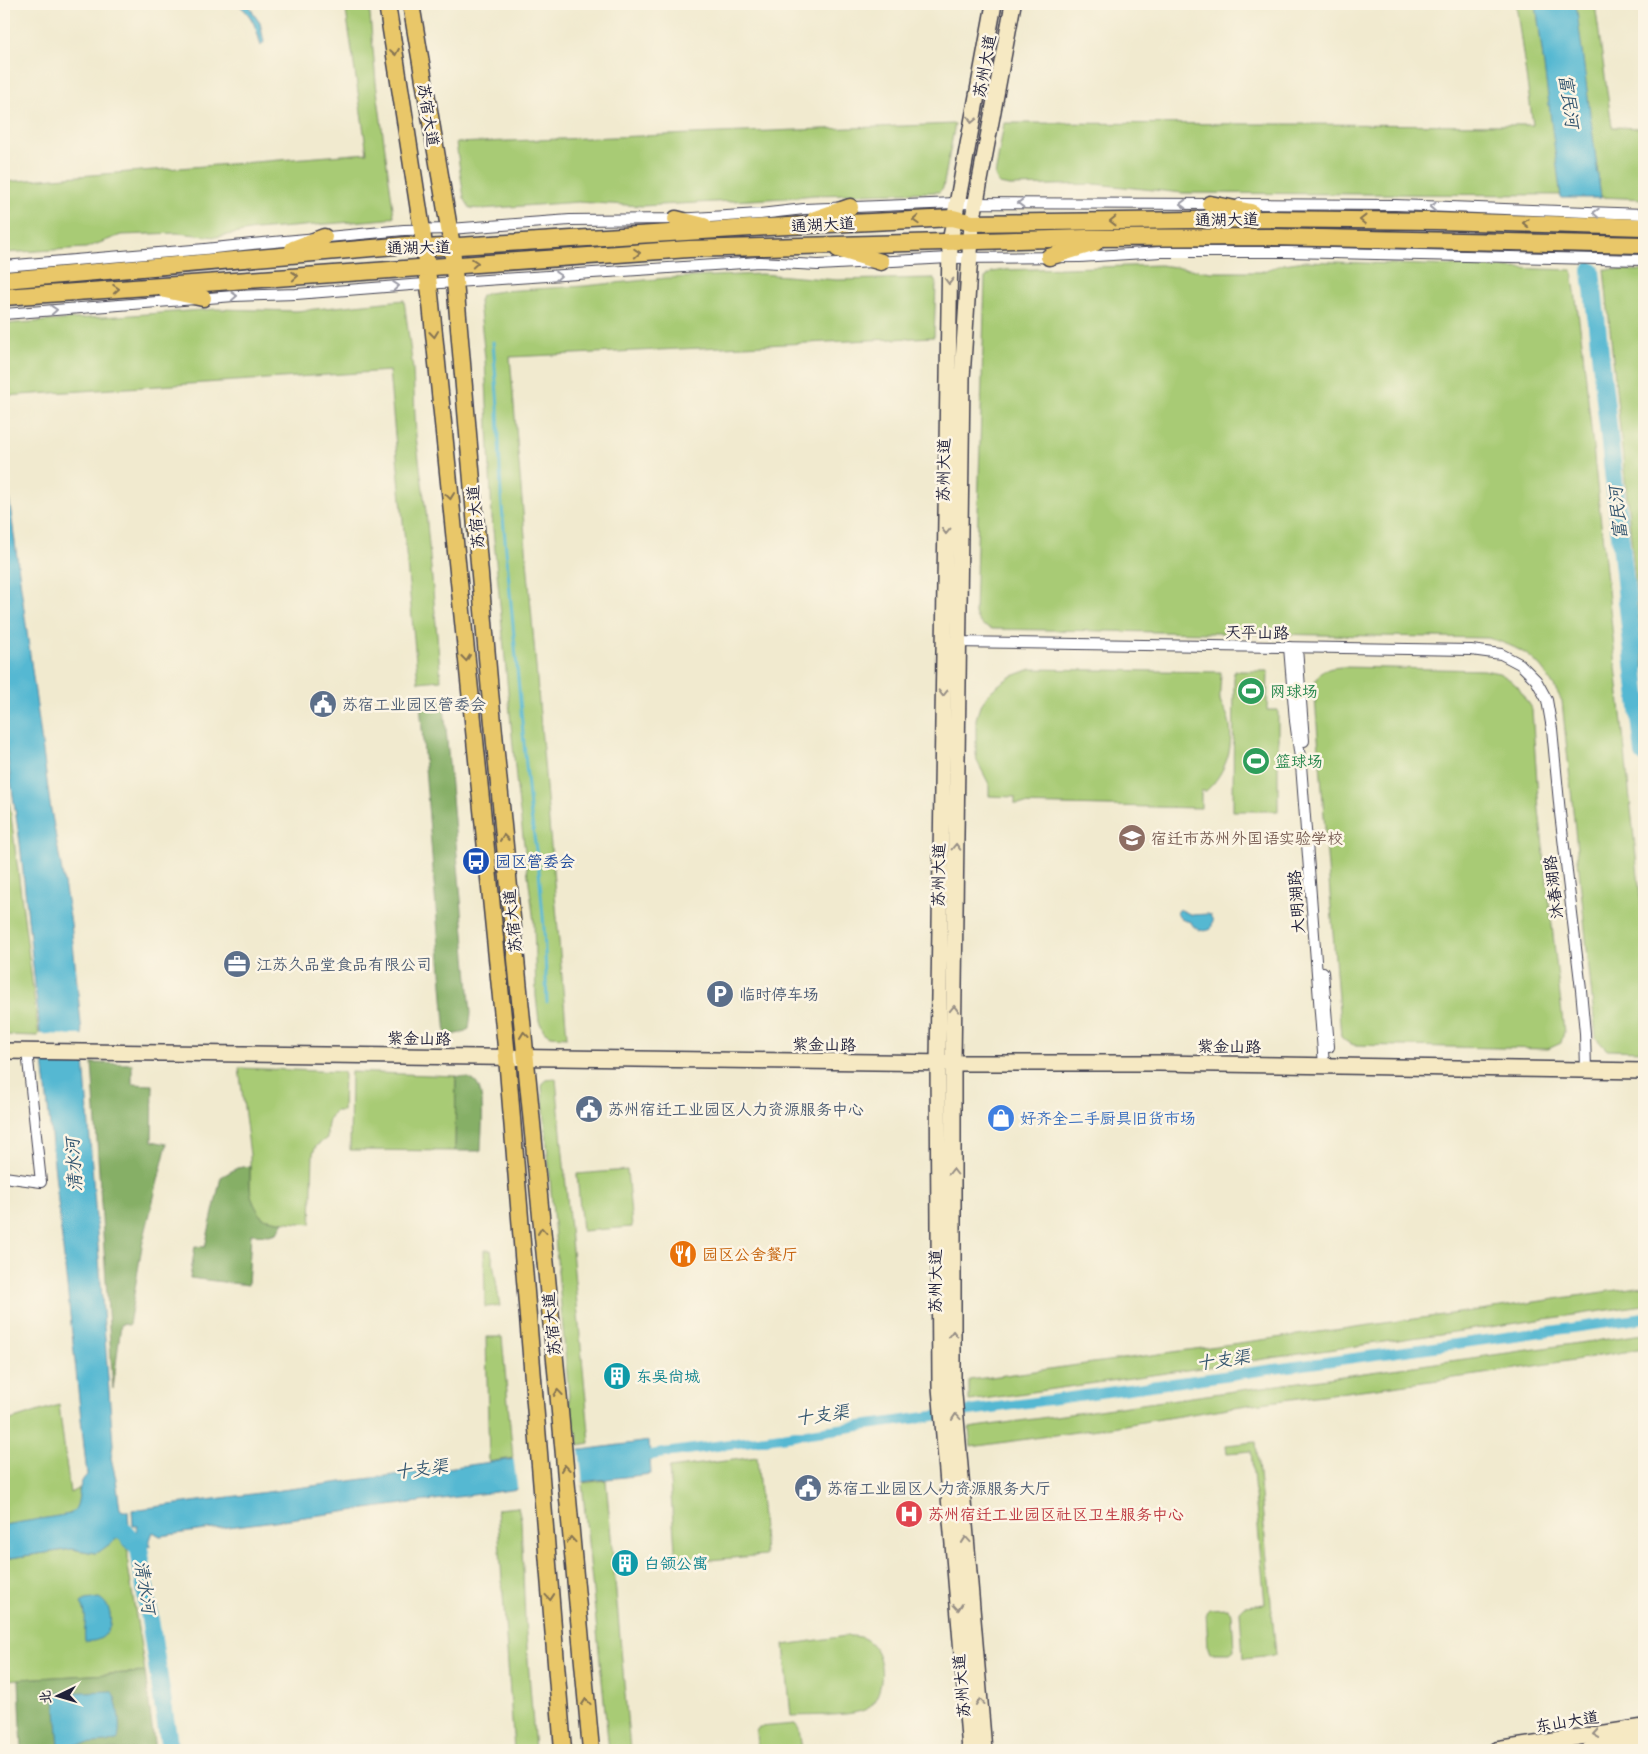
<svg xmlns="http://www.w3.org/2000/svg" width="1648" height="1754" font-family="Dekko,'LXGW WenKai TC',sans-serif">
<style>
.green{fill:#a8cb75;stroke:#657658}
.forest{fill:#86af66;stroke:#546850}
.water{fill:#54b8d2;stroke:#3b6d86}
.pier{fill:#f1eacf}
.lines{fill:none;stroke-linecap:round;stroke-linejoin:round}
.stream{stroke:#54b8d2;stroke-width:3}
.canal{stroke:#54b8d2;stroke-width:10}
.river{stroke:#54b8d2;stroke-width:18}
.street-casing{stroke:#414051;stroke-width:12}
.secondary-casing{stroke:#414051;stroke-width:18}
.primary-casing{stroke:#414051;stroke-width:19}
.street{stroke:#fff;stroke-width:10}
.secondary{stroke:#f6e9c3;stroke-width:15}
.primary{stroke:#e9c769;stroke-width:16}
.oneway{stroke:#867452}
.oneway2{stroke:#978f86}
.oneway3{stroke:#9c9ca7}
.labels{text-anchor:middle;stroke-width:5;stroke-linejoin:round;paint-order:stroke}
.street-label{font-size:16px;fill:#22223b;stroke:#fcf5e5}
.leisure-label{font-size:16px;fill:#27864d;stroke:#fcf5e5;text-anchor:start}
.service-label{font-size:16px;fill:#4e5e75;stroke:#fcf5e5;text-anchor:start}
.education-label{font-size:16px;fill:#785e54;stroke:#fcf5e5;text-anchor:start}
.transit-label{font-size:16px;fill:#164399;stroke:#fcf5e5;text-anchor:start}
.shop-label{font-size:16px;fill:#366cbe;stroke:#fcf5e5;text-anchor:start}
.food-label{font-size:16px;fill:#c56008;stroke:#fcf5e5;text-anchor:start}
.culture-label{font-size:16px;fill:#0d838f;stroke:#fcf5e5;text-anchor:start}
.health-label{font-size:16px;fill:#be3a42;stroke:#fcf5e5;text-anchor:start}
.water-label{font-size:18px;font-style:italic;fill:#345670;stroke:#fcf5e5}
</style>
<rect width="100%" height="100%" fill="#fcf5e5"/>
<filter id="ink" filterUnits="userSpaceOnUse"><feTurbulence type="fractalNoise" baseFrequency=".02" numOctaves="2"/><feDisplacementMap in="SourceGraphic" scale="10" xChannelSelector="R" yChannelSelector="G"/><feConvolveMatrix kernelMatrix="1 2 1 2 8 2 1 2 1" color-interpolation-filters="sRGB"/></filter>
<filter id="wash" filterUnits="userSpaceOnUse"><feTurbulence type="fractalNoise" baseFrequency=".0096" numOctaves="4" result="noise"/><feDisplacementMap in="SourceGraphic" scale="20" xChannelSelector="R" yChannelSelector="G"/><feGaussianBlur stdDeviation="1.12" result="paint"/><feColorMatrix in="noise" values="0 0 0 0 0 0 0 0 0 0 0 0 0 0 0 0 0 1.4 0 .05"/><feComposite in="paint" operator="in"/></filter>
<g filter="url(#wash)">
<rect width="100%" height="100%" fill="#f1eacf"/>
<g class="green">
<path d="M345,4H369L376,83L394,216L387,219L255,230L216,237L177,233L121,235L86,248L4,253V182L367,153Z"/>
<path d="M1516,4H1536L1562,195L1183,193L1095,184L1010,186L999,184L995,176L1004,123L1533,125Z"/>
<path d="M1573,4H1595L1612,127L1644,128V199L1601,197Z"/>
<path d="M955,124L943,188L939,192L814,195L785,198L642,206L578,202L481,209L470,208L464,198L456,143Z"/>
<path d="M1305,261L1572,270L1582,342L1644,933V1051L1607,1050L1596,1038L1562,701C1542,663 1530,650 1488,638L993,629C983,627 978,623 975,613L985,278L992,272L1005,270L1160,265L1212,272H1260L1284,264Z"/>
<path d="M1604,269L1644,271V669Z"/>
<path d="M761,274L837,280L933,278L936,283L934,337L510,357L567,1037L551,1036L544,1031L539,1021L536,996L534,922L517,789L492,518L485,358L479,301L481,296L488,293L502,291L584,286L667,278Z"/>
<path d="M404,300L413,369L416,437L426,512L441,680L418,682L389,371L4,396V324L217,309L296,311Z"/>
<path d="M1342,667L1484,670L1499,673L1509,679L1518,687L1532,710L1539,810L1564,1032L1561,1043L1548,1049L1354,1045L1347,1042L1341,1037L1314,685C1318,670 1327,668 1342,667Z"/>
<path d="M1031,669L1221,672C1221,681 1219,691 1220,700C1221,705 1226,711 1228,717C1236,744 1226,773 1206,791H1201V808L1015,804V797L989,796V784L977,761L976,754V719L980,706L991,691L1001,683L1010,677Z"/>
<path d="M1234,671H1268L1267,710H1278V811H1233Z"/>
<path d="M4,761L39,1036L4,1035Z"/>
<path d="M239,1068L344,1072L343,1111H335C327,1120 327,1127 327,1138L316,1146L313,1153L311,1224L277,1221L263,1218L253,1205L250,1193V1155Z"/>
<path d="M351,1072L456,1076L455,1151L350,1150Z"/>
<path d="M556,1079L590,1443L579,1445L577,1432H572L542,1087C544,1079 549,1079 556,1079Z"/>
<path d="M627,1170L632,1227L582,1231L577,1174Z"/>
<path d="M484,1250H491L500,1306L485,1307Z"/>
<path d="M1644,1286V1305L969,1401V1380L1487,1309Z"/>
<path d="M1644,1334V1349L1477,1375L1253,1404L1112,1427L971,1447L969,1428Z"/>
<path d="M486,1337H502L513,1458L489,1462Z"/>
<path d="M59,1405L70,1493L79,1488C79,1496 80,1506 74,1511C66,1519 17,1523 4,1525V1422Z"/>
<path d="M1256,1442L1276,1655L1243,1658L1240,1611L1245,1606L1265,1604L1251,1451L1227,1453L1226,1445Z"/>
<path d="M757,1457L765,1555L676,1563L669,1468Z"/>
<path d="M606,1480L630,1750H609L582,1483Z"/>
<path d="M518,1507L521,1520L525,1621L535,1750H514L497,1509Z"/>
<path d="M118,1538L128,1549V1566L145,1672L4,1680V1559L72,1549L95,1553Z"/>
<path d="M1227,1608L1232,1614L1234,1650L1230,1653H1210L1208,1648L1206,1612L1209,1609Z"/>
<path d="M846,1636C853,1636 859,1636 865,1639C887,1651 886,1694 868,1708C856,1717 808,1715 791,1716L784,1645Z"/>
<path d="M795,1724L799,1729L802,1750H757L756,1731L759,1727Z"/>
</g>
<g class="forest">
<path d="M440,701L444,706L471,1013L469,1029L461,1033L446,1036L420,703Z"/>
<path d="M92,1063L132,1064V1084L153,1085L152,1141L167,1144L142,1246L129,1325L121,1324L113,1389Z"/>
<path d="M456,1076C463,1077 472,1077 477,1084C486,1098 481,1134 481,1151H455Z"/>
<path d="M250,1166C250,1190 248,1198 263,1218L284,1222L277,1233L269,1235L251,1234L248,1285L190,1278L195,1246L205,1247L221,1177L237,1168Z"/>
<path d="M145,1672L155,1750H22L19,1679Z"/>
</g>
<g class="water">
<path d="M237,4H249L253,13L260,23L264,42L261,46C257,30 252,13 237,4Z"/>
<path d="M1536,4H1576L1601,198H1561Z"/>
<path d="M4,460L50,804L71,923L82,1034L113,1444L111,1458L116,1479L120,1509L123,1511H128L129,1526L126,1527L134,1536L138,1526H133L132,1510L649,1441L651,1474L518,1489L160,1536L153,1532L149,1542L150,1546L128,1549L118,1538L99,1552L95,1553L72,1549L4,1559V1525L70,1514C84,1505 74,1486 87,1475L20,843L4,734Z"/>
<path d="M1179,909L1192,915L1208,914L1210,915L1213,921L1211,929C1204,933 1194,930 1191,922L1183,920L1177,914Z"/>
<path d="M99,1598C117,1607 115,1645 85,1641C83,1628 89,1615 81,1603L85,1600Z"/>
<path d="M111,1691C118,1696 122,1734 117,1741L59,1746L55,1697L58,1693Z"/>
</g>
<g class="pier">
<path d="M38,1034L84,1035L87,1062L41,1061Z"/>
<path d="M579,1448L583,1485L518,1492L513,1456Z"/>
</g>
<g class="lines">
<path class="stream" d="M493,342L498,407L501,496L530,808L539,871L544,928L547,1002"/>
<path class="canal" d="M636,1457L1644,1318"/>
<g class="river">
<path d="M1591,271L1644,754"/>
<path d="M124,1531L139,1548L170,1750"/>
</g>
</g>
</g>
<g filter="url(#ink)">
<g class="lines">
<g class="street-casing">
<g id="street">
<path d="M1240,204L1395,205L1644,214"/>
<path d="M4,266L205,249L252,244L404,230L450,229L570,220L676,219L760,214L804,209L956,203L1216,204"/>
<path d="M4,314L234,296L296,294L411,285L759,262L818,265L949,258L1080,257L1161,252H1287L1644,260"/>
<path d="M953,642L1471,650L1501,654L1520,664L1536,680L1547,700L1552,729L1560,813L1581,990L1585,1033L1586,1070"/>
<path d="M1289,647L1295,721L1301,765L1324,1065"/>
<path d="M1297,648L1304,741"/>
<path d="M1323,972L1329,1047"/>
<path d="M4,1177L41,1182L27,1051"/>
</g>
</g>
<g class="secondary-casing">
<g id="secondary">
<path d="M4,1051L953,1063H1159L1644,1071"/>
<path d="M970,1750L940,1387L938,1063L950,242L994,4"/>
<path d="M984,1750L953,1383V1063L962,378L972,223L1013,4"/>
<path d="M1496,1750L1644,1727"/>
<path d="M1589,1750L1644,1741"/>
</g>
</g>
<g class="primary-casing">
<g id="primary">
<path d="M387,4L422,230L430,294L507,1057L563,1750"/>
<path d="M411,4L452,246L490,692L559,1401L591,1750"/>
<path d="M1210,204L1251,212"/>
<path d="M676,219L704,226"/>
<path d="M815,219L850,207"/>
<path d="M293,249L324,237"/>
<path d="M838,249L881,262"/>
<path d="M1049,257L1095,243"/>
<path d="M4,280L407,245L425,248L768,227L953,218L972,223L1266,219L1436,221L1644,227"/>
<path d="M165,290L203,298"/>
<path d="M4,297L689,249L1087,238L1270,237L1644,245"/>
</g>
</g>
<use href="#street" class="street"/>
<use href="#secondary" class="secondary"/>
<use href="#primary" class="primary"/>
</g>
<defs><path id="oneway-chevron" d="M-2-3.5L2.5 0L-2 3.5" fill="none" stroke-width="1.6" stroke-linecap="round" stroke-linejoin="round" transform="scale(1.25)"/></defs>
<g class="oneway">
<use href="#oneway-chevron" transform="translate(395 52) rotate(81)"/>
<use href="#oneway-chevron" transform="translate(916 220) rotate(177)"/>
<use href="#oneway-chevron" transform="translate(1363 220) rotate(-179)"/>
<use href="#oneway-chevron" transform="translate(1113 221) rotate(179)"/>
<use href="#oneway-chevron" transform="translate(1526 223) rotate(-178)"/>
<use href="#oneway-chevron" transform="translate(637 253) rotate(-4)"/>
<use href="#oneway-chevron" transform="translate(475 263) rotate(-4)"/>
<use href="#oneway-chevron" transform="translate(295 276) rotate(-4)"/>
<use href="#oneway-chevron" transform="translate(116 289) rotate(-4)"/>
<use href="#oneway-chevron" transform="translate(434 334) rotate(84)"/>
<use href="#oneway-chevron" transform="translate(450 496) rotate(84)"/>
<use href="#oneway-chevron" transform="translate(466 658) rotate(84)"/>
<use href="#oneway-chevron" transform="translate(504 838) rotate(-96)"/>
<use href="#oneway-chevron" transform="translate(524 1035) rotate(-96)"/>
<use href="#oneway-chevron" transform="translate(542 1231) rotate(-95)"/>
<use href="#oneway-chevron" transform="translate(558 1393) rotate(-96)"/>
<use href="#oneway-chevron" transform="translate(565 1468) rotate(-96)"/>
<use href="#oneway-chevron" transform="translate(571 1540) rotate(-95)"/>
<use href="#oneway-chevron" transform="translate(550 1597) rotate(85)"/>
<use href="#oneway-chevron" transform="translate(586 1702) rotate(-95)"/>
</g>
<g class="oneway2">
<use href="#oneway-chevron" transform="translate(972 120) rotate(101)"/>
<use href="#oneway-chevron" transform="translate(949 281) rotate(91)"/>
<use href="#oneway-chevron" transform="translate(946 531) rotate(91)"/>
<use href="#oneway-chevron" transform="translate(943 693) rotate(91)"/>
<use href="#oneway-chevron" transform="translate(956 847) rotate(-89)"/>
<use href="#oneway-chevron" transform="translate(954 1009) rotate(-89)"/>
<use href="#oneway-chevron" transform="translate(953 1172) rotate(-90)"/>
<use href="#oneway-chevron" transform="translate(953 1334) rotate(-90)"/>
<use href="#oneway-chevron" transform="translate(956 1417) rotate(-95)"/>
<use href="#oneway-chevron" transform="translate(966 1540) rotate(-95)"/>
<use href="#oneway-chevron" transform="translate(958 1607) rotate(85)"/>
<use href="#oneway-chevron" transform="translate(980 1702) rotate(-95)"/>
<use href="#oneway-chevron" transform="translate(1596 1734) rotate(171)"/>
</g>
<g class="oneway3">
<use href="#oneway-chevron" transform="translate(1021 203) rotate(-180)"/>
<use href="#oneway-chevron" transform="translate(1183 204) rotate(-180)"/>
<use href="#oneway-chevron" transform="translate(1433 207) rotate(-178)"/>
<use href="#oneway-chevron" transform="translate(1596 213) rotate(-177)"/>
<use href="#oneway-chevron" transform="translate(558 276) rotate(-4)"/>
<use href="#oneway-chevron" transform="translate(396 286) rotate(-5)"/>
<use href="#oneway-chevron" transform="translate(234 296) rotate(-3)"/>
<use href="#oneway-chevron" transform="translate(54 310) rotate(-4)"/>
</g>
</g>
<defs>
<g id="stadium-disc" transform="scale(1.4375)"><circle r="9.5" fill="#2e9e5b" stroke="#fcf5e5"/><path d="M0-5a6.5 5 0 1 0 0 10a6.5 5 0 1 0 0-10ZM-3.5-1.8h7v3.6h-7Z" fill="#fff"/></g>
<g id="civic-disc" transform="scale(1.4375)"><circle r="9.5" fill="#5c6f8a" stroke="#fcf5e5"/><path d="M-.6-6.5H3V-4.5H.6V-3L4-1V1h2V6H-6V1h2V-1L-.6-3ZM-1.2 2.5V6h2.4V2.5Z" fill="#fff"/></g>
<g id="school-disc" transform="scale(1.4375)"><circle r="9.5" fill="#8d6e63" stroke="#fcf5e5"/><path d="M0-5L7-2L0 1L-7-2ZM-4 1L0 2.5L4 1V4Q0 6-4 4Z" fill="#fff"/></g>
<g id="bus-disc" transform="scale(1.4375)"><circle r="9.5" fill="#1a4fb4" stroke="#fcf5e5"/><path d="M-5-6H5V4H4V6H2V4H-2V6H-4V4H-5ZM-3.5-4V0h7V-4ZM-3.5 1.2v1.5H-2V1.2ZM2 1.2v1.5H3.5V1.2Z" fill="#fff"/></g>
<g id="office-disc" transform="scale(1.4375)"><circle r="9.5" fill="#5c6f8a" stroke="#fcf5e5"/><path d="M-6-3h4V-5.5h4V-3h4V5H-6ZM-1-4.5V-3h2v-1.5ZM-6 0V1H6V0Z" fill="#fff"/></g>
<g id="parking-disc" transform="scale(1.4375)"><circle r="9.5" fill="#5c6f8a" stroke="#fcf5e5"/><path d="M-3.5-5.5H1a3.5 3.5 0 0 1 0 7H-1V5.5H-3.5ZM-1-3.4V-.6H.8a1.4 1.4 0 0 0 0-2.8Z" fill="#fff"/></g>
<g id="shop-disc" transform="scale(1.4375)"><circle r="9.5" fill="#3f7fe0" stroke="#fcf5e5"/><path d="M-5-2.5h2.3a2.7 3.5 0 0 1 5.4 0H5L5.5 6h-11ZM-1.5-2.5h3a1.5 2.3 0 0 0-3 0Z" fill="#fff"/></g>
<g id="restaurant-disc" transform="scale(1.4375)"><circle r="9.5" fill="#e8710a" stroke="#fcf5e5"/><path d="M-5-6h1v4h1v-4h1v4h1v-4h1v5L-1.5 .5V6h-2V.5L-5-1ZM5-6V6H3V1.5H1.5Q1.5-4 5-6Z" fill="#fff"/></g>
<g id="building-disc" transform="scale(1.4375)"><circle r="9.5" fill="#0f9aa8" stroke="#fcf5e5"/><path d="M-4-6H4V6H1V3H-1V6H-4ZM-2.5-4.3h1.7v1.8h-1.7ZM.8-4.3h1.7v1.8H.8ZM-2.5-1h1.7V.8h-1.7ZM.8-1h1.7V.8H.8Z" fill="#fff"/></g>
<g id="hospital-disc" transform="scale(1.4375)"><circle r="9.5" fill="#e0444e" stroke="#fcf5e5"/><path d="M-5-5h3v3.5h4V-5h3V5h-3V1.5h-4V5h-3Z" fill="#fff"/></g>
</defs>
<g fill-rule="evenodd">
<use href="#stadium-disc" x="1251" y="691"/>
<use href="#civic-disc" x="323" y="704"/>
<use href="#stadium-disc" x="1256" y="761"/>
<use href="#school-disc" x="1132" y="838"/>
<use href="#bus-disc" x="476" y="861"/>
<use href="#office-disc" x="237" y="964"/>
<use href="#parking-disc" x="720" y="994"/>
<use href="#civic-disc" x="589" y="1109"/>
<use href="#shop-disc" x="1001" y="1118"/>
<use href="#restaurant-disc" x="683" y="1254"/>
<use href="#building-disc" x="617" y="1376"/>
<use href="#civic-disc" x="808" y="1488"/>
<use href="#hospital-disc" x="909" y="1514"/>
<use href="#building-disc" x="625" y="1563"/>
</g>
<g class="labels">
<g class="street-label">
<text transform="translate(984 66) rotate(-80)" y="6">苏州大道</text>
<text transform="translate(429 115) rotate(81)" y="6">苏宿大道</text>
<text transform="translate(1227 219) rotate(-1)" y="6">通湖大道</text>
<text transform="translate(823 224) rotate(-3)" y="6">通湖大道</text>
<text transform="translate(419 247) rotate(-1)" y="6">通湖大道</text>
<text transform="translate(943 470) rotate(-89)" y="6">苏州大道</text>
<text transform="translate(475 517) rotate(-95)" y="6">苏宿大道</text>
<text transform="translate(1257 632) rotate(1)" y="6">天平山路</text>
<text transform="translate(938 875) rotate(-89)" y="6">苏州大道</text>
<text transform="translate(1553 887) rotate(-97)" y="6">沐春湖路</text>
<text transform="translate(1296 902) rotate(-94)" y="6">大明湖路</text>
<text transform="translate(512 921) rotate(-96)" y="6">苏宿大道</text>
<text transform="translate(419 1038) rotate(1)" y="6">紫金山路</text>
<text transform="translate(824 1044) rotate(1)" y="6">紫金山路</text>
<text transform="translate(1229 1046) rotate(1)" y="6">紫金山路</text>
<text transform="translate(935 1281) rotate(-90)" y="6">苏州大道</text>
<text transform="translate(551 1324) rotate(-96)" y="6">苏宿大道</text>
<text transform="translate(961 1686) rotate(-95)" y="6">苏州大道</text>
<text transform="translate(1567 1721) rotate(-9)" y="6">东山大道</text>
</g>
<g class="leisure-label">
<text x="1270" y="697">网球场</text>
<text x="1275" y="767">篮球场</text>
</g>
<g class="service-label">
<text x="342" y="710">苏宿工业园区管委会</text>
<text x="256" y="970">江苏久品堂食品有限公司</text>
<text x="739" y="1000">临时停车场</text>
<text x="608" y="1115">苏州宿迁工业园区人力资源服务中心</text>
<text x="827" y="1494">苏宿工业园区人力资源服务大厅</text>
</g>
<g class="education-label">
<text x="1151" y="844">宿迁市苏州外国语实验学校</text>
</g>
<g class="transit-label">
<text x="495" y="867">园区管委会</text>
</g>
<g class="shop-label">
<text x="1020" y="1124">好齐全二手厨具旧货市场</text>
</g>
<g class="food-label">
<text x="702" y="1260">园区公舍餐厅</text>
</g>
<g class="culture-label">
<text x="636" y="1382">东吴尚城</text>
<text x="644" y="1569">白领公寓</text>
</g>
<g class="health-label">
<text x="928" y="1520">苏州宿迁工业园区社区卫生服务中心</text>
</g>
<g class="water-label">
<text transform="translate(1569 101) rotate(82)" y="6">富民河</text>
<text transform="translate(1618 513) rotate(-96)" y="6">富民河</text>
<text transform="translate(74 1165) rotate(-94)" y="6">清水河</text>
<text transform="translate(1223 1360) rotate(-8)" y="6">十支渠</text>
<text transform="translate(822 1415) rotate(-8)" y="6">十支渠</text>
<text transform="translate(421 1469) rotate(-7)" y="6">十支渠</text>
<text transform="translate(145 1587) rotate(81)" y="6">清水河</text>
</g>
</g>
<rect width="1648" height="1754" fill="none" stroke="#fcf5e5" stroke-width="20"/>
<g transform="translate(58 1696) rotate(265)" stroke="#fcf5e5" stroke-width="4" paint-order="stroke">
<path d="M0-4L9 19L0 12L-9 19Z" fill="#22223b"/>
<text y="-8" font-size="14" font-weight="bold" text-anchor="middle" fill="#22223b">北</text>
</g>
</svg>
